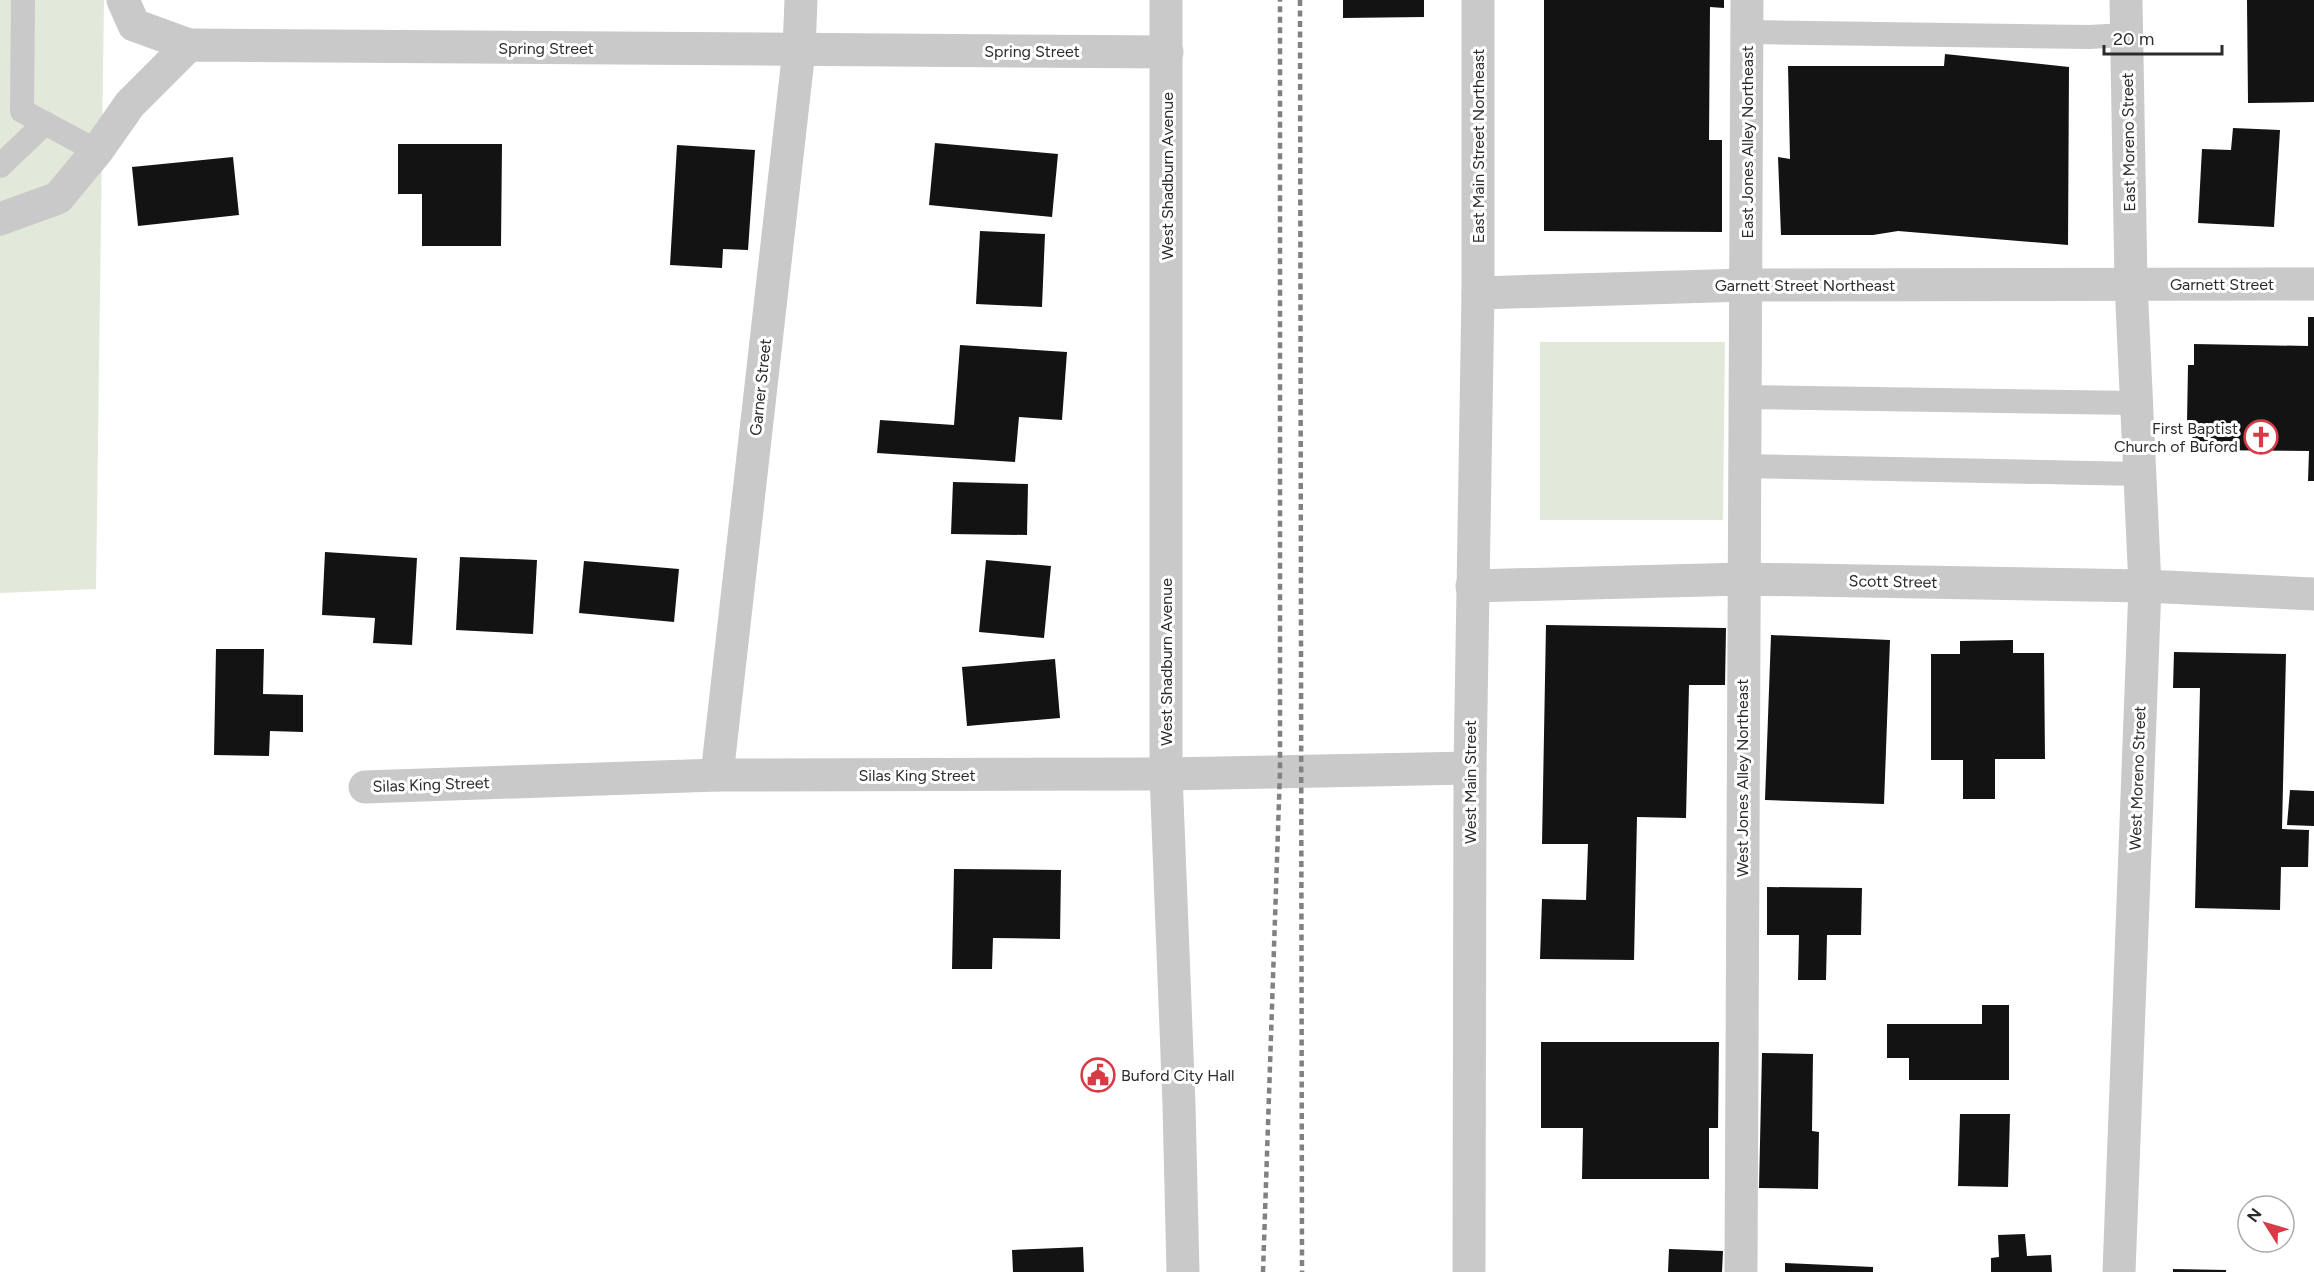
<svg xmlns="http://www.w3.org/2000/svg" width="2314" height="1272" font-family="Figtree,sans-serif">
<style>
.green{fill:#e2e8da}
.building{fill:#131313}
.lines{fill:none;stroke-linecap:round;stroke-linejoin:round}
.service{stroke:#c9c9c9;stroke-width:24}
.minor{stroke:#c9c9c9;stroke-width:33}
.tertiary{stroke:#c9c9c9;stroke-width:33}
.rail{stroke:#818181;stroke-width:4.5;stroke-dasharray:6 4.5;stroke-linecap:butt}
.labels{text-anchor:middle;stroke-width:6;stroke-linejoin:round;paint-order:stroke}
.street-label{font-size:16px;fill:#2c2c2c;stroke:#fff}
.poi-label{font-size:16px;fill:#2c2c2c;stroke:#fff;text-anchor:end}
</style>
<rect width="100%" height="100%" fill="#fff"/>
<g class="green">
<path d="M0,0H104L96,589L0,593Z"/>
<path d="M1540,342H1725L1723,520H1540Z"/>
</g>
<g class="building">
<path d="M1343,0H1424V17L1343,18Z"/>
<path d="M1544,0H1724V8L1710,7L1709,140H1722V232L1544,231Z"/>
<path d="M2247,0H2314V102L2248,103Z"/>
<path d="M1945,54L2069,67L2068,245L1898,231L1873,235H1781L1778,157L1790,159L1788,66H1944Z"/>
<path d="M2233,128L2280,130L2274,227L2198,223L2202,149L2231,150Z"/>
<path d="M935,143L1058,154L1052,217L929,205Z"/>
<path d="M398,144H502L501,246H422V194H398Z"/>
<path d="M677,145L755,150L748,250L723,249L722,268L670,265Z"/>
<path d="M233,157L239,215L138,226L132,167Z"/>
<path d="M980,231L1045,234L1042,307L976,304Z"/>
<path d="M2308,317H2314V481H2308L2309,451L2192,450L2193,423H2187L2188,365H2194V344L2308,346Z"/>
<path d="M960,345L1067,352L1062,420L1019,417L1015,462L877,453L880,420L954,425Z"/>
<path d="M953,482L1028,484L1027,535L951,534Z"/>
<path d="M325,552L417,558L412,645L373,643L375,618L322,615Z"/>
<path d="M460,557L537,560L533,634L456,630Z"/>
<path d="M986,560L1051,566L1044,638L979,632Z"/>
<path d="M584,561L679,569L674,622L579,613Z"/>
<path d="M1546,625L1726,628L1725,685H1689L1686,818L1637,817L1634,960L1540,959L1542,899L1586,900L1588,844H1542Z"/>
<path d="M1771,635L1890,640L1884,804L1765,800Z"/>
<path d="M2013,640V653H2044L2045,759H1995V799H1963V760H1931V654H1960V641Z"/>
<path d="M216,649H264L263,694L303,695V732L270,731L269,756L214,755Z"/>
<path d="M2174,652L2286,654L2282,829L2309,830L2308,867H2281L2280,910L2195,908L2200,688H2173Z"/>
<path d="M1055,659L1060,718L967,726L962,667Z"/>
<path d="M2290,790L2314,791V826L2287,825Z"/>
<path d="M954,869L1061,870L1060,939L993,938L992,969H952Z"/>
<path d="M1767,887L1862,888L1861,935H1827L1826,980H1798L1799,935H1767Z"/>
<path d="M1982,1005H2009V1080H1909V1058H1887V1024H1982Z"/>
<path d="M1541,1042H1719L1718,1128H1709V1179H1582L1583,1128H1541Z"/>
<path d="M1762,1053L1813,1054L1812,1131L1819,1132L1818,1189L1759,1188Z"/>
<path d="M1960,1114H2010L2008,1187L1958,1186Z"/>
<path d="M2025,1234L2027,1256L2051,1255L2052,1272H1991V1258L1999,1257L1998,1235Z"/>
<path d="M1083,1247L1084,1272H1013L1012,1250Z"/>
<path d="M1669,1249L1723,1251L1722,1272H1668Z"/>
<path d="M1785,1263L1873,1267V1272H1785Z"/>
<path d="M2173,1269L2226,1270V1272H2173Z"/>
</g>
<g class="lines">
<g class="service">
<path d="M23,0L22,111L97,151"/>
<path d="M1747,32L2089,37L2125,35"/>
<path d="M0,166L45,123"/>
<path d="M1745,397L2136,403"/>
<path d="M1744,466L2139,474"/>
</g>
<g class="minor">
<path d="M123,0L134,25L189,45"/>
<path d="M1166,0V774L1179,1105L1183,1272"/>
<path d="M0,219L58,198L97,151L130,104L189,45L1167,52"/>
<path d="M1472,586L1743,579L2145,586L2314,594"/>
<path d="M717,775L799,50L801,0"/>
<path d="M365,787L717,775L1166,774L1470,768"/>
<path d="M1741,1272L1747,0"/>
<path d="M2119,1272L2145,586L2131,283L2126,0"/>
</g>
<g class="tertiary">
<path d="M1478,293L1746,285L2314,284"/>
<path d="M1469,1272L1470,768L1478,293V0"/>
</g>
<g class="rail">
<path d="M1300,0L1302,1272"/>
<path d="M1263,1272L1280,771V0"/>
</g>
</g>
<defs>
<g id="church-ring" transform="scale(1.725)"><circle r="9.5" fill="#fff" stroke="#d63b46" stroke-width="1.5"/><path d="M-1.2-6h2.4v3.5h3.3v2.4h-3.3V6h-2.4V-.1h-3.3v-2.4h3.3Z" fill="#d63b46"/></g>
<g id="civic-ring" transform="scale(1.725)"><circle r="9.5" fill="#fff" stroke="#d63b46" stroke-width="1.5"/><path d="M-.6-6.5H3V-4.5H.6V-3L4-1V1h2V6H-6V1h2V-1L-.6-3ZM-1.2 2.5V6h2.4V2.5Z" fill="#d63b46"/></g>
</defs>
<g fill-rule="evenodd">
<use href="#church-ring" x="2261" y="437"/>
<use href="#civic-ring" x="1098" y="1075"/>
</g>
<g class="labels">
<g class="street-label">
<text x="546" y="54">Spring Street</text>
<text x="1032" y="57">Spring Street</text>
<text transform="translate(1747 142) rotate(-90)" y="6">East Jones Alley Northeast</text>
<text transform="translate(2128 142) rotate(-91)" y="6">East Moreno Street</text>
<text transform="translate(1478 146) rotate(-90)" y="6">East Main Street Northeast</text>
<text transform="translate(1167 176) rotate(-90)" y="6">West Shadburn Avenue</text>
<text x="2222" y="290">Garnett Street</text>
<text x="1805" y="291">Garnett Street Northeast</text>
<text transform="translate(760 387) rotate(-84)" y="6">Garner Street</text>
<text transform="translate(1893 581) rotate(1)" y="6">Scott Street</text>
<text transform="translate(1166 662) rotate(-90)" y="6">West Shadburn Avenue</text>
<text x="917" y="781">Silas King Street</text>
<text transform="translate(1742 778) rotate(-90)" y="6">West Jones Alley Northeast</text>
<text transform="translate(2137 778) rotate(-88)" y="6">West Moreno Street</text>
<text transform="translate(1470 782) rotate(-90)" y="6">West Main Street</text>
<text transform="translate(431 784) rotate(-2)" y="6">Silas King Street</text>
</g>
<g class="poi-label">
<text x="2238" y="434">First Baptist<tspan x="2238" dy="18">Church of Buford</tspan></text>
<text x="1121" y="1081" text-anchor="start">Buford City Hall</text>
</g>
</g>
<g transform="translate(2266 1224) rotate(307)"><circle r="28" fill="#ffffff" stroke="#ababab" stroke-width="1.5"/>
<path d="M0-4.5L10 22L0 15L-10 22Z" fill="#d63b46"/>
<text y="-9" font-size="16" font-weight="bold" text-anchor="middle" fill="#2c2c2c">N</text>
</g>
<path d="M2104 45v9h118v-9" fill="none" stroke="#2c2c2c" stroke-width="3"/>
<text x="2113" y="45" font-size="18" fill="#2c2c2c" stroke="#ffffff" stroke-width="4.5" paint-order="stroke">20 m</text>
</svg>
